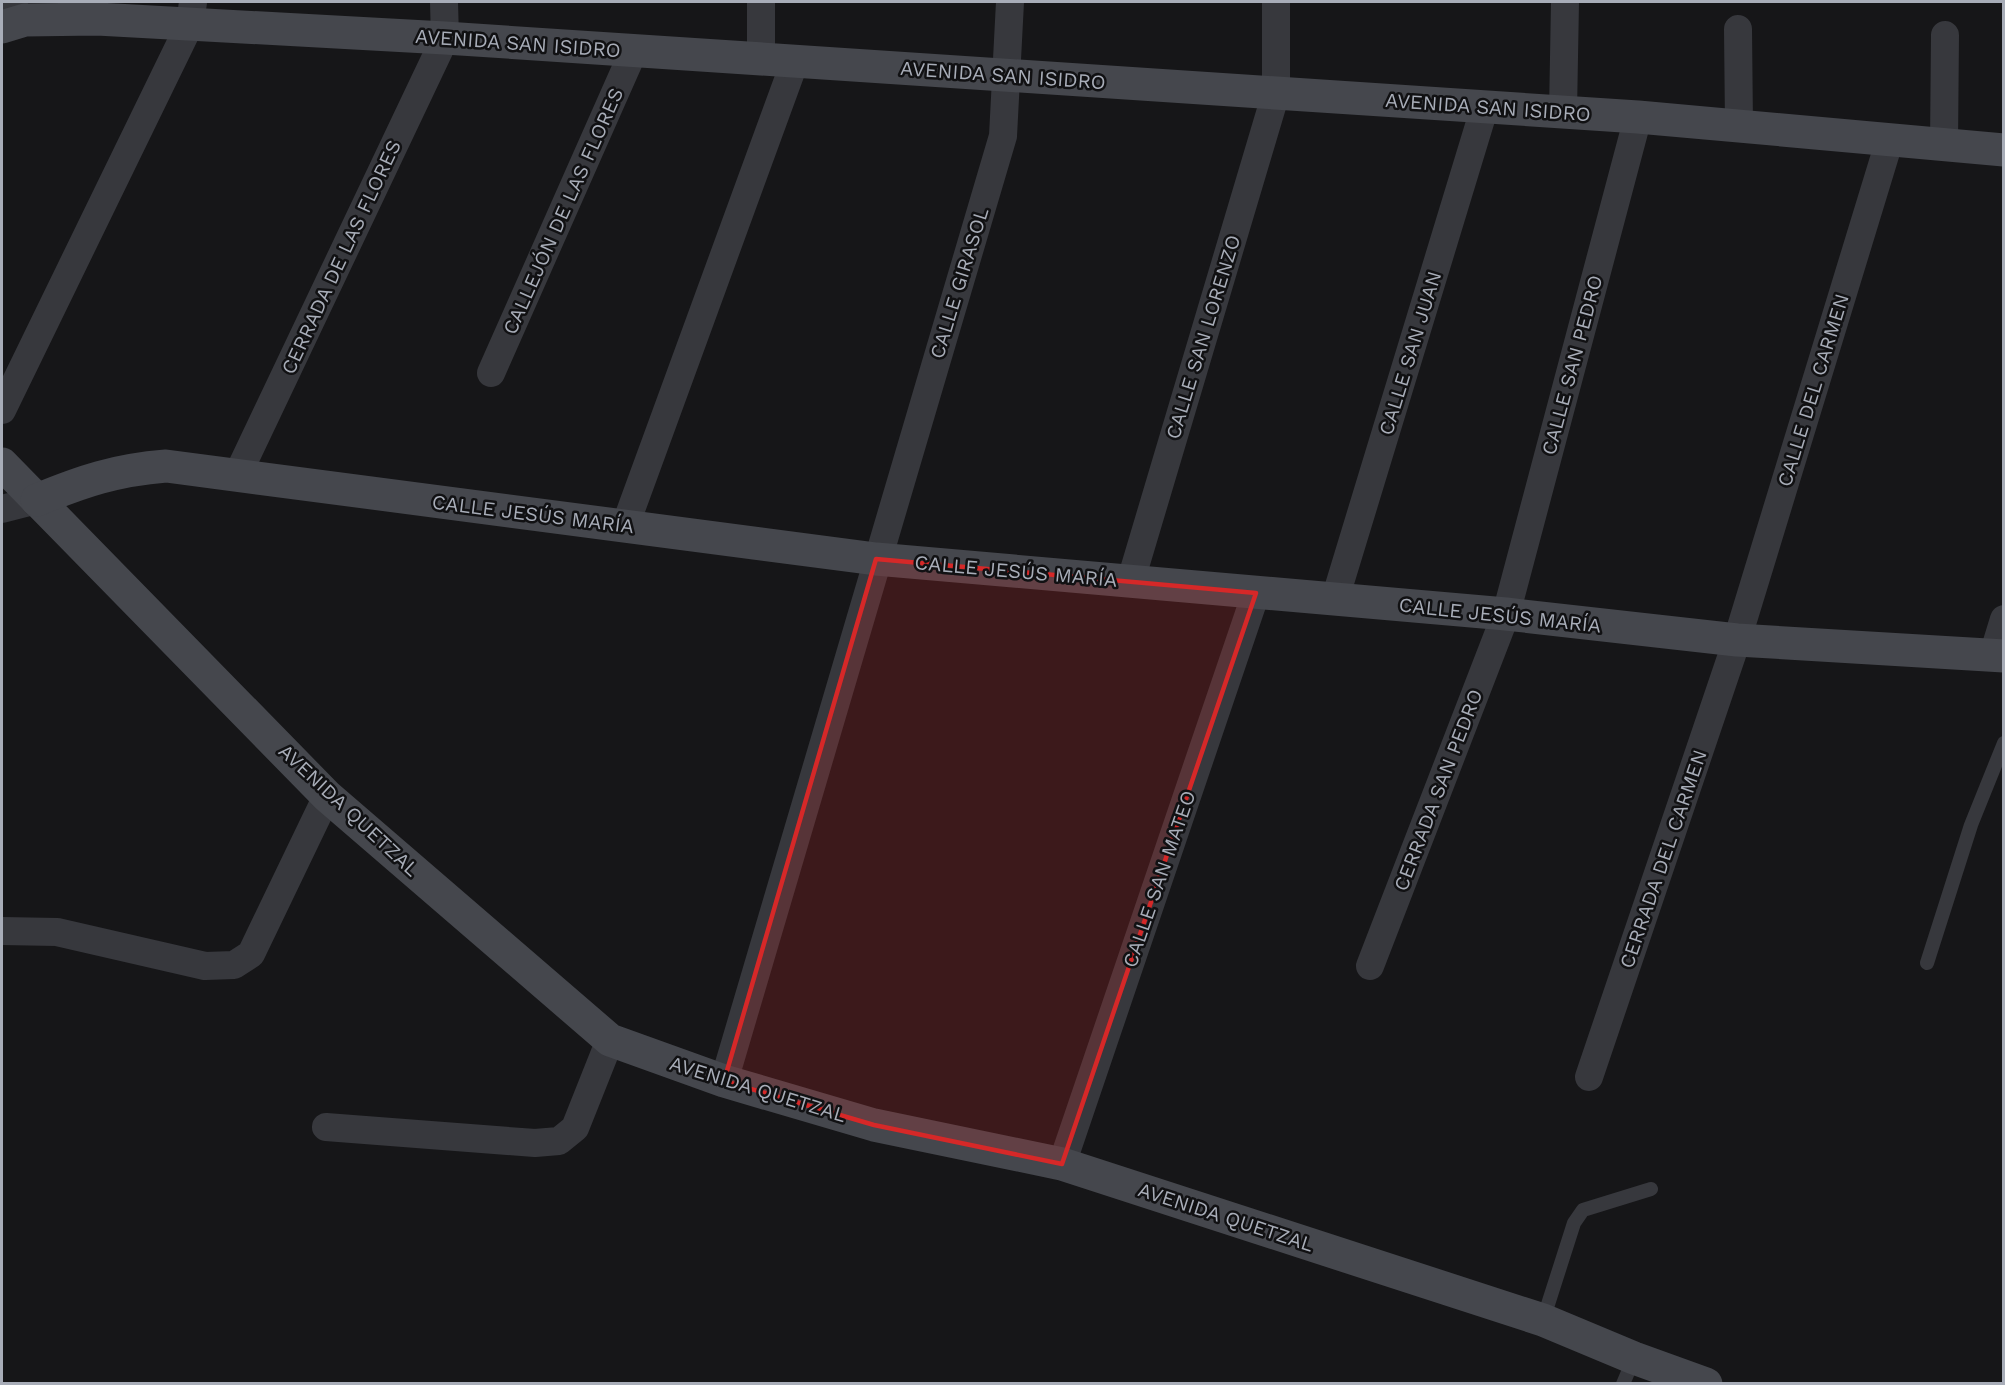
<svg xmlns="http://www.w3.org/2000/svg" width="2005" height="1385" font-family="'Work Sans',sans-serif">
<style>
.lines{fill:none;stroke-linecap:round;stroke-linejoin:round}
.lane{stroke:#37383d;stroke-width:14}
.street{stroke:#37383d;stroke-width:28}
.secondary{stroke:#45474d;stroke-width:33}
.marked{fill:#d62828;fill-opacity:0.2;stroke:#d62828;stroke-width:4.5;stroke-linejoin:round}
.labels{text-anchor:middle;stroke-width:5;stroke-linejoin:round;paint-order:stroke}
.street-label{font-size:20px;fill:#a8adb8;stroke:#111113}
</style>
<rect width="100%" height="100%" fill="#161618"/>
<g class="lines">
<g class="lane">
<path d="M1927,963L1971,825L2004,743"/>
<path d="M1543,1320L1574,1223L1583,1210L1651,1189"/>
<path d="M1623,1384L1634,1358"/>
</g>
<g class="street">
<path d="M6,2L25,20"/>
<path d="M1738,29L1739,126"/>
<path d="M761,58V2"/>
<path d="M1563,112L1565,2"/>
<path d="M1944,144L1945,35"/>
<path d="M491,373L634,50"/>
<path d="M2,410L190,24L193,2"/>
<path d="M237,476L445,38L444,2"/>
<path d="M2,509L37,500"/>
<path d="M625,526L795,61"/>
<path d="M1131,580L1276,93V2"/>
<path d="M1335,599L1485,106"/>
<path d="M1993,655L2004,619"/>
<path d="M2,931L57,932L205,966L234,965L251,954L327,796"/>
<path d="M1370,966L1506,614L1638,117"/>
<path d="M1589,1077L1737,640L1890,139"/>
<path d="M724,1081L1003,136L1010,2"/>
<path d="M326,1127L535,1143L559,1141L575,1128L610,1040"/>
<path d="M1062,1164L1256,593"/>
</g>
<g class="secondary">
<path d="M2,27L25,20L97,19L445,38L1638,117L2004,150"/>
<path d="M2,464L327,796L610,1040L724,1081L874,1125L1062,1164L1543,1320L1634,1358L1706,1384"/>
<path d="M37,500C83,481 116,470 166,466L876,559L1506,614L1737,640L2004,656"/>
</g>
</g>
<path class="marked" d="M876,559L1256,593L1062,1164L874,1125L724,1081Z"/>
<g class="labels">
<g class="street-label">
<text transform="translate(518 43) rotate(4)" y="7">AVENIDA SAN ISIDRO</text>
<text transform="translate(1003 75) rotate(4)" y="7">AVENIDA SAN ISIDRO</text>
<text transform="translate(1488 107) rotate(4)" y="7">AVENIDA SAN ISIDRO</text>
<text transform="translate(563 211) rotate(-66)" y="7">CALLEJÓN DE LAS FLORES</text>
<text transform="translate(341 257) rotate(-65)" y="7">CERRADA DE LAS FLORES</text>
<text transform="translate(959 283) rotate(-73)" y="7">CALLE GIRASOL</text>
<text transform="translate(1203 337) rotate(-73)" y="7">CALLE SAN LORENZO</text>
<text transform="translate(1410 353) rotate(-73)" y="7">CALLE SAN JUAN</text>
<text transform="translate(1572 365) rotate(-75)" y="7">CALLE SAN PEDRO</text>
<text transform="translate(1813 390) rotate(-73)" y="7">CALLE DEL CARMEN</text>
<text transform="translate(533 514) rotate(7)" y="7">CALLE JESÚS MARÍA</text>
<text transform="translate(1016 571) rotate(5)" y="7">CALLE JESÚS MARÍA</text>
<text transform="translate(1500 615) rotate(6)" y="7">CALLE JESÚS MARÍA</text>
<text transform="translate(1438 790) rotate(-69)" y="7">CERRADA SAN PEDRO</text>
<text transform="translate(349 810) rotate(43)" y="7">AVENIDA QUETZAL</text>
<text transform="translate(1663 859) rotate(-71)" y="7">CERRADA DEL CARMEN</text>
<text transform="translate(1159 879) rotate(-71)" y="7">CALLE SAN MATEO</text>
<text transform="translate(758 1089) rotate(17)" y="7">AVENIDA QUETZAL</text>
<text transform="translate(1226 1217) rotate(18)" y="7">AVENIDA QUETZAL</text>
</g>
</g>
<rect width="2005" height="1385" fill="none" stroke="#a8adb8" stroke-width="6"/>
</svg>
